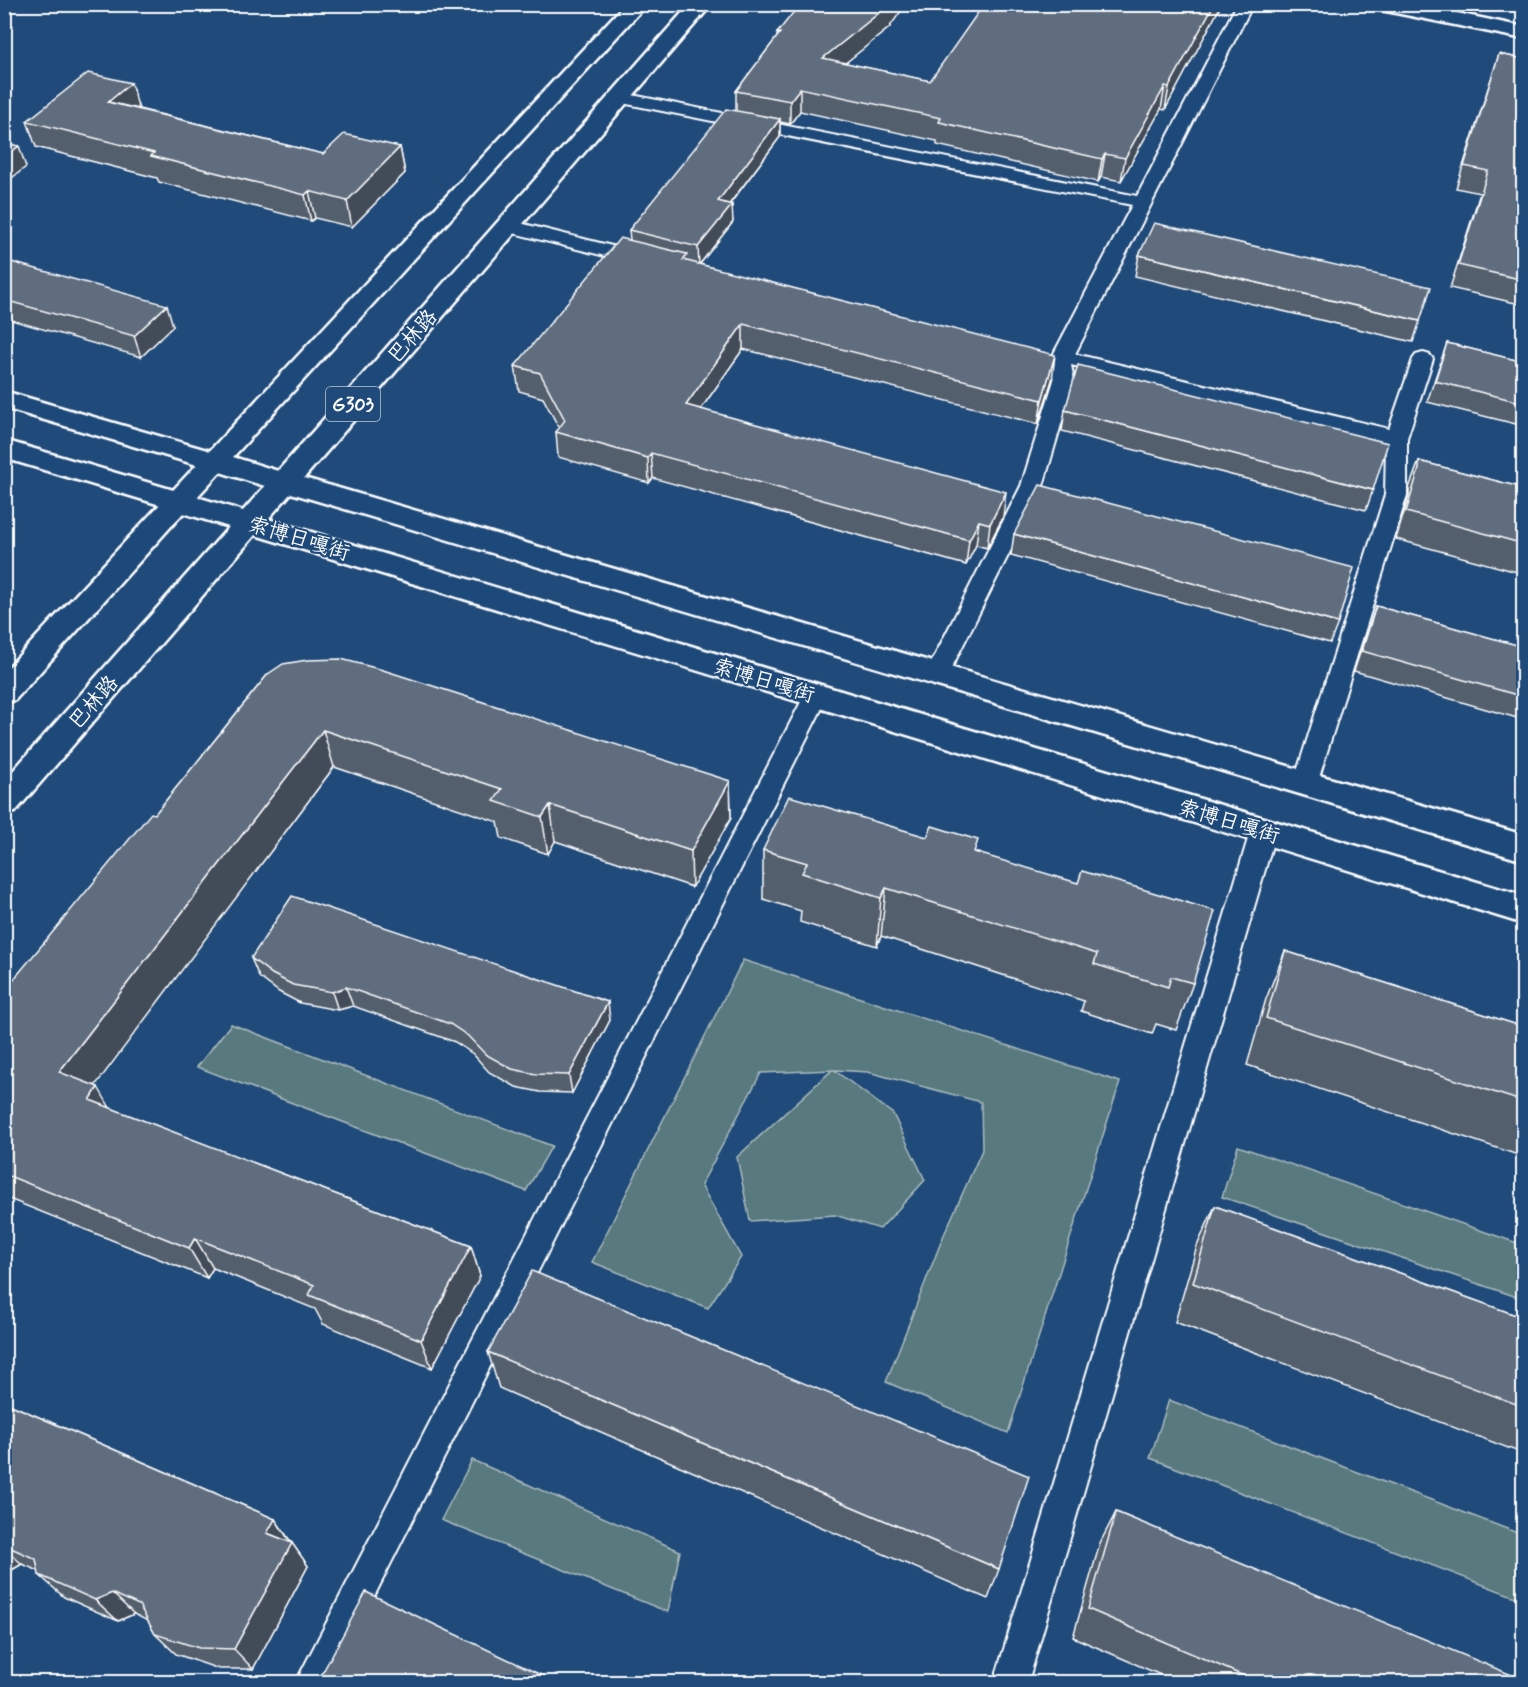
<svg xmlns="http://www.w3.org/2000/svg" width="1528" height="1687" font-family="Mynerve,'LXGW WenKai TC',sans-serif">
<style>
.green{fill:#59797e;stroke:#acbcbe;stroke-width:1.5}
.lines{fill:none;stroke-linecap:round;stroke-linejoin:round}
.lane-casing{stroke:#fff;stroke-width:4}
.street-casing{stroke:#fff;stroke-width:5}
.secondary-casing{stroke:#fff;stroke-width:5}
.primary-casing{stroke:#fff;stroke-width:5}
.lane{fill:#1f4a7a;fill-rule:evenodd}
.street{fill:#1f4a7a;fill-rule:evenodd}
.secondary{fill:#1f4a7a;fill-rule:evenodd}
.primary{fill:#1f4a7a;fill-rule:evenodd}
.wall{fill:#525e6d;stroke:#fff;stroke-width:1.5}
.shaded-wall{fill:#424c59;stroke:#fff;stroke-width:1.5}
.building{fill:#5f6d7f;stroke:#fff;stroke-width:1.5}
.labels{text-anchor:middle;stroke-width:4.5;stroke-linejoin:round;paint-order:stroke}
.shield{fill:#1f4a7a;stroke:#bcc9d7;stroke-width:1.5}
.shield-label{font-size:20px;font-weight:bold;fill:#fff}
.street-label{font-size:21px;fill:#fff;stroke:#1f4a7a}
</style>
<rect width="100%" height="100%" fill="#1f4a7a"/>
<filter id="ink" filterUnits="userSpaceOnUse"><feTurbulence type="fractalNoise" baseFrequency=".0167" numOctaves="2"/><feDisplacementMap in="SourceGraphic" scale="12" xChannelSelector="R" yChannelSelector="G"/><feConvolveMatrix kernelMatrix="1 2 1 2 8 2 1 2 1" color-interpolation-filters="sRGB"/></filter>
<g filter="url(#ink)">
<g class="green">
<path d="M743,960L1120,1082L1008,1433L886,1382L943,1237L982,1150L981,1102L868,1072L834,1070L893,1114L925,1180L880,1229L835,1215L750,1221L737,1157L832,1070L761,1073L701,1185L741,1257L708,1308L592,1262Z"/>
<path d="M231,1024L552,1146L526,1191L197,1067Z"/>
<path d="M1238,1146L1523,1245V1299L1222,1197Z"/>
<path d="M1169,1400L1523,1535V1600L1150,1458Z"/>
<path d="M472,1460L680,1551L668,1612L441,1520Z"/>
</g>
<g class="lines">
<g class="lane-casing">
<g id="lane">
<path d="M1237,4H1253L1075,354L1389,429L1413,359L1416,355L1423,353L1430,355L1433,359L1407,438V495L1317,784L1314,791L1305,794L1296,791L1293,784L1385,495L1386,442L1071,365L1074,380L1043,486L945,681L937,684L929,681L925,675L1021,486L1054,380L1050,363L1052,357L1132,205L622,103L616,102L613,98L616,94L622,93L1137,196Z"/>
<path d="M508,220L648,255L650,259L648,263L641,265L501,230L499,226L501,222Z"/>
<path d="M816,687L824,690L828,696L331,1682H296L804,696L808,690Z"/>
<path d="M1263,822L1272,825L1276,832L1028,1682H994L1250,832L1254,825Z"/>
</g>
</g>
<g class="street-casing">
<path id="street" d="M1371,4H1414L1524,27V39L1381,10L1374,8Z"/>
</g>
<g class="secondary-casing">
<g id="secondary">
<path d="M4,391L224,455L228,461L224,467L214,470L4,408Z"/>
<path d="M4,440L187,494L191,501L187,508L177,510L4,458Z"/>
</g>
</g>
<g class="primary-casing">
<path id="primary" d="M625,4H647L233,457L278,471L690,4H712L304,478L1524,835V861L291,493L268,519L1524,896V924L255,535L15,812L4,815V781L229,527L183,513L15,700L4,703V672ZM220,472L265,486L243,511L197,497Z"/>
</g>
<use href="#lane" class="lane"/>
<use href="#street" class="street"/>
<use href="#secondary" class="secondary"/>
<use href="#primary" class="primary"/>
</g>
<g class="wall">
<path d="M1219,9L1165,110L1161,109L1121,181L1101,177L1098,182L937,145V141L800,111L790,124L780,122V137L730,204L733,222L700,264L1052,380L1038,424L743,349L701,409L1003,517L987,548L976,545L966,565L653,478L649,483L558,457L556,432L559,428L543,398L519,391L515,366L630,240L629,230L736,111V91L777,37V33L889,28L845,63L930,81Z"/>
<path d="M1499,54L1524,59V305L1450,288L1480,193L1456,188Z"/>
<path d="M139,109L323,154L400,147L405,173L352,227L315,218L311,221L159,182L157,178L36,147L27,121Z"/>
<path d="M1139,255L1420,321L1413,342L1135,276Z"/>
<path d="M4,260L173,326L141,357L4,318Z"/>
<path d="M1447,343L1524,362V426L1427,402Z"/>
<path d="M1065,410L1373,490L1366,510L1062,431Z"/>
<path d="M1419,461L1524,488V574L1396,539L1409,496V488Z"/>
<path d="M1014,534L1338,623L1330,643L1011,555Z"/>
<path d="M1376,606L1524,647V720L1354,671L1369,626Z"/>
<path d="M268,674L730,781L731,818L692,887L555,841L548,854L501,838L498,822L334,767L94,1086L110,1108L471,1246L480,1276L432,1368L323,1324L315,1309L213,1268L207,1278L4,1197V991L155,814Z"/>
<path d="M763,850L976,852L1193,983L1176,1030L1156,1024L1152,1034L1081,1011L1084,1001L881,936L877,946L800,922L801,911L763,899Z"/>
<path d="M1285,951L1524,1027V1157L1247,1065L1266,999Z"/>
<path d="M251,958L610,1020L572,1093L540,1092L516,1087L489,1072L473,1054L455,1042L353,1006L338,1010L300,1003L279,992L259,977Z"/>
<path d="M1215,1206L1524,1318V1454L1175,1322L1197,1246Z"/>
<path d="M488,1352L999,1569L988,1599L499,1388Z"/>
<path d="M4,1402L275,1519L308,1566L253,1669H219L176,1654L155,1634L148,1621L134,1614L118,1621L64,1597L39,1575V1571L22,1564L10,1571L4,1569Z"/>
<path d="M1116,1512L1524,1683H1179L1073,1637L1100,1543Z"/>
</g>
<g class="shaded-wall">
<path d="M890,4H906L889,28L823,81V58Z"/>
<path d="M1214,4H1220L1219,9L1165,110L1169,87Z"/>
<path d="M131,83L139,109L108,102Z"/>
<path d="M1165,86L1161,109L1121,181L1125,158Z"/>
<path d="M800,88V111L790,124V101Z"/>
<path d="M780,119V137L718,219V201Z"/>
<path d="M19,146L26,167L4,184V157Z"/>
<path d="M400,147L405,173L352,227L347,201Z"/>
<path d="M1105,154L1101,177L1098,182L1102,159Z"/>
<path d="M309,191L315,218L311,221L305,195Z"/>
<path d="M732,205L733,222L699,265L698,247Z"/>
<path d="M167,305L173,326L141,357L134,336Z"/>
<path d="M743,324V349L687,429L686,405Z"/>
<path d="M1055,355L1052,380L1038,424L1042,400Z"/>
<path d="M651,453L653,478L649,483L648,458Z"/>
<path d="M1006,492L1003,517L987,548L990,524Z"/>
<path d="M979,521L976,545L966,565L969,540Z"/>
<path d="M323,730L334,767L80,1106L59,1072Z"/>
<path d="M730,781L731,818L692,887L691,851Z"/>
<path d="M550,805L555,841L548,854L542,817Z"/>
<path d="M886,888L881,936L877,946L881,898Z"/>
<path d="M346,987L353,1006L338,1010L332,992Z"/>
<path d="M608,1002L610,1020L572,1093L569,1075Z"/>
<path d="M98,1087L117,1120L90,1100Z"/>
<path d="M195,1238L213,1268L207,1278L189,1248Z"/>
<path d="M471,1246L480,1276L432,1368L421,1340Z"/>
<path d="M275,1519L291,1543L267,1533Z"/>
<path d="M292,1543L308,1566L253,1669L234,1649Z"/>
<path d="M4,1548L22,1564L10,1571L4,1567Z"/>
<path d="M112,1593L134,1614L118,1621L95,1600Z"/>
</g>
<g class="building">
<path d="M800,4H890L823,58L930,81L984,4H1214L1169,87L1165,86L1125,158L1105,154L1102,159L939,122L941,118L800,88L790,101L736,91L780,33H777Z"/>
<path d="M1499,54L1524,59V280L1458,265L1488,171L1464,166Z"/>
<path d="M88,73L131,83L108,102L323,154L344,134L400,147L347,201L309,191L305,195L151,156L154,153L27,121Z"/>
<path d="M726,109L780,119L718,201L732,205L698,247L629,230Z"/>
<path d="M4,143L19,146L4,157Z"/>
<path d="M1154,223L1431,287L1420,321L1139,255Z"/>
<path d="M620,238L687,254L683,260L1055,355L1042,400L743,324L686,405L1006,492L990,524L979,521L969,540L651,453L648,458L556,432L565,420L540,373L515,366Z"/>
<path d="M4,260L167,305L134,336L4,300Z"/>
<path d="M1447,343L1524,362V403L1435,381Z"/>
<path d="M1078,365L1388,443L1373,490L1065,410Z"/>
<path d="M1419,461L1524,488V544L1406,512L1419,469Z"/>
<path d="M1040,485L1354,568L1338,623L1014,534Z"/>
<path d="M1376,606L1524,647V697L1362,651Z"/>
<path d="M341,659L383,670L730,781L691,851L550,805L542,817L494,801L502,789L323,730L59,1072L98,1087L90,1100L471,1246L421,1340L309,1295L314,1285L195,1238L189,1248L4,1174V991L151,813L155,814L268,674L283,664L307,660Z"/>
<path d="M789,796L927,837L932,826L978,840L974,852L1078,883L1082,871L1215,911L1193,983L1171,977L1168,987L1094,964L1097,954L886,888L881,898L802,873L807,863L763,850Z"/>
<path d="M292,896L608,1002L569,1075L536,1074L512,1069L485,1054L468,1036L450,1024L346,987L332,992L293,985L272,974L251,958Z"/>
<path d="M1285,951L1524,1027V1102L1266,1018Z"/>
<path d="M1215,1206L1524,1318V1407L1193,1283Z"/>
<path d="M532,1271L1029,1476L999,1569L488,1352Z"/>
<path d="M4,1402L275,1519L267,1533L292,1543L234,1649L199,1648L155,1634L139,1605L112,1593L95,1600L39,1575L36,1559L4,1545Z"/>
<path d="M1116,1512L1524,1680V1683H1260L1088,1609Z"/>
<path d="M366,1592L558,1683H317Z"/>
</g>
</g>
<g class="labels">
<rect class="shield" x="326" y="387" width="54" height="34" rx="4.5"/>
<g class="shield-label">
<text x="353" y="411">G303</text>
</g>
<g class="street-label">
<text transform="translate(412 336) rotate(-49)" y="7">巴林路</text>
<text transform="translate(299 538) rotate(17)" y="7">索博日嘎街</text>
<text transform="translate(764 680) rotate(17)" y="7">索博日嘎街</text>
<text transform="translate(93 702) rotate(-49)" y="7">巴林路</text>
<text transform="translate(1229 821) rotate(17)" y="7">索博日嘎街</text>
</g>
</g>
<rect width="1528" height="1687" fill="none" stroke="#1f4a7a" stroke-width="24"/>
<rect x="12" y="12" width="1504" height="1663" fill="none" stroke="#fff" stroke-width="2" filter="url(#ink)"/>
</svg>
